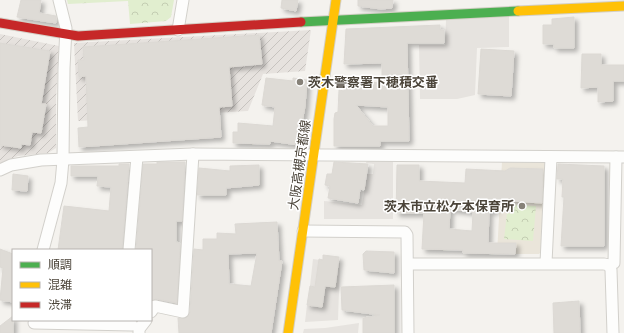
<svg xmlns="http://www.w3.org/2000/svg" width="624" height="333" font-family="'Fira Sans Condensed','Noto Sans JP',sans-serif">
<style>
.industrial{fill:url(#industrial-furrows)}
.education{fill:#eae5da}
.park{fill:url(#park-crowns)}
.parking{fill:#e6e3df}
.building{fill:#dedbd6;stroke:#dcd9d4;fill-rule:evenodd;filter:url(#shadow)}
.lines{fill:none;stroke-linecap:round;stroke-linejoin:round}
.street-casing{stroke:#d2d0cb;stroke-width:13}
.fast-casing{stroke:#d3cfc5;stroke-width:11}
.slow-casing{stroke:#d3cfc5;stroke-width:11}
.jam-casing{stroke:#d3cfc5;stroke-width:11}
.street{stroke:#fdfdfc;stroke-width:11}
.fast{stroke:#4caf50;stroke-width:9}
.slow{stroke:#ffc107;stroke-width:9}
.jam{stroke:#c62828;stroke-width:9}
.poi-dot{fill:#868178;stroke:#fff;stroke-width:1.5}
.labels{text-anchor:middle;stroke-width:3;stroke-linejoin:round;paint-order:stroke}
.poi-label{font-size:13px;font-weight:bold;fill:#4b4439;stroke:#fff;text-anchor:start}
.street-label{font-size:13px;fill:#4b4439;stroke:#fff}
</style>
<defs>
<pattern id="industrial-furrows" width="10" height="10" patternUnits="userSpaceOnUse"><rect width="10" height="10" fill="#e6e2de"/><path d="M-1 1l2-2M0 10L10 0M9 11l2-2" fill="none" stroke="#c7c3bf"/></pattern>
<pattern id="park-crowns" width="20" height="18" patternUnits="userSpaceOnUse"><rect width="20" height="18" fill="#e1eecf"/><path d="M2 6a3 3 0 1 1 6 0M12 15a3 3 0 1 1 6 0" fill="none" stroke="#c3cdb2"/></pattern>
<filter id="shadow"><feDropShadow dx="3.5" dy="3.5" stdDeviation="2" flood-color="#0004"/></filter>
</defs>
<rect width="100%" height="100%" fill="#f4f2ee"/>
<g class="industrial">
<path d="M311,30L305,71L263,74L248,111L78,121L74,43Z"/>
<path d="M0,34L59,46L56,98V148L48,153L18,156L0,163Z"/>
</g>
<path class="education" d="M502,162L546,163L542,251L539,254H497Z"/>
<g class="park">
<path d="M67,0H174L171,17L166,21L130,24L128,1L68,4Z"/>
<path d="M514,205L536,206L533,241L504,239L507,213L513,214Z"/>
</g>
<g class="parking">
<path d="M509,17V47L477,48L475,95L457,99H420L419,45H445L446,20Z"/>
<path d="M367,160L393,161V219H324V201L362,205L367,174H373L374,164L366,163Z"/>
<path d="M313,259L340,263L338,320L305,322L307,305L322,307L325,288L310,286Z"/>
<path d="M359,323L358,333H303L304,329L325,328Z"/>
</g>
<g class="building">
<path d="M21,0H41L39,13L56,16V23L17,17Z"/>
<path d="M282,0H298L296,11L281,8Z"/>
<path d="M358,0H393L392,8L381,9L358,6Z"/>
<path d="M574,17V48H554V44H543V25H552V19Z"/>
<path d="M440,25V30H444V43H407L409,141H380V146H334V119L335,113L338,112L339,90L344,91L345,80L382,83V63L344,64L346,29ZM356,105L388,107V126H373Z"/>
<path d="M259,35L262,64L229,67L232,106L219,107L221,137L79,147L78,128L88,127L86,76L79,77L78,60H84L83,47Z"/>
<path d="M0,43L50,51L41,104H46L41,133L32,132L30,145L21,144V148L0,145Z"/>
<path d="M481,49L514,51L511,96L478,94Z"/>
<path d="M582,54H601V65H624V81H613V101L598,102V87L581,88Z"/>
<path d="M266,78L293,81V78L307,80L305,106L298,145L270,141V144L233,143V132H238V123L273,126L275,107L262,105Z"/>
<path d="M157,162H185L182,221H176V242L180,243V249L177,303L156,299L151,301V250H136L143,164H157Z"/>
<path d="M334,162L368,164L364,190L360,189L358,203L328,198L330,186L325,185L327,174H332Z"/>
<path d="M119,164H129L122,250H58L64,206L109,211L111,187L97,186L98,176H71V166H119Z"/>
<path d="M558,164L604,166V246H561L564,197H562L563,179H557Z"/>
<path d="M259,165V185L226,188V195H197L199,168L230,171V166Z"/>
<path d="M397,165H419V181L465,183L466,169L505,171L510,168L543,169L542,203L495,200V211H489L488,243H516L515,254L463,253V250L422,249L424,213H396ZM450,209L473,212L472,231L449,229Z"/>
<path d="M13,174L28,176L27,191L12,190Z"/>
<path d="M277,222L279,261H282L271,333H179L178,318H186L190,312L194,249L203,250V239H217V233L236,234L235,224ZM257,253L251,286L229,284L228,254Z"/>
<path d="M0,249L13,254V302L0,300L3,268L0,267Z"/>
<path d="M366,251L394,252V273L364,270L363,254Z"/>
<path d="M323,255L339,257L335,287L325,286L322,307L307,305L310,286L315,287L319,259L323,260Z"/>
<path d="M394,285V333H363V318L380,315L342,310L341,287Z"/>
<path d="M579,301L580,333H554L553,303Z"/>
<path d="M13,316V333H0V326Z"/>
</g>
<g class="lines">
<g class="street-casing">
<g id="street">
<path d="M178,30L183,0"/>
<path d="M0,170L11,165L41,160L193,154L624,157"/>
<path d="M303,231L405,232L407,235L408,333"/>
<path d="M43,250L61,183L63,160L64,68L66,28L59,0"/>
<path d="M129,250L137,157"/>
<path d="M546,263L551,158"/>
<path d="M408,264H604L609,265L611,270L613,333"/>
<path d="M609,265L614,263L616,157"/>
<path d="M151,312L155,306L183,312L193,154"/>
<path d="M34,323L132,325"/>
<path d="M139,333V329L146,320"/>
</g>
</g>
<g class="fast-casing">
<path id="fast" d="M301,22L518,11"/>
</g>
<g class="slow-casing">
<g id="slow">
<path d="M518,11L624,6"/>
<path d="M288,333L336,0"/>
</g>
</g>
<g class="jam-casing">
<path id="jam" d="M0,23L78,36L301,22"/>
</g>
<use href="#street" class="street"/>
<use href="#fast" class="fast"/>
<use href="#slow" class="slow"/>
<use href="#jam" class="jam"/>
</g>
<g class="poi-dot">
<circle cx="300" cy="82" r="4"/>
<circle cx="522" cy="206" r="4"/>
</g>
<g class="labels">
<g class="poi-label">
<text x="308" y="87">茨木警察署下穂積交番</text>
<text x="514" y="211" text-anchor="end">茨木市立松ケ本保育所</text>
</g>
<g class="street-label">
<text transform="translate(299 165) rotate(-82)" y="5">大阪高槻京都線</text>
</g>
</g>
<rect x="12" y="249" width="140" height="72" fill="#ffffff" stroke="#b7b4b0"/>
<rect x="20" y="262" width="20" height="6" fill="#4caf50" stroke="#b7b4b0"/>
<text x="48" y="269" font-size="12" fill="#4b4439">順調</text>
<rect x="20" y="282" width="20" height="6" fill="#ffc107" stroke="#b7b4b0"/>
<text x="48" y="289" font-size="12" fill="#4b4439">混雑</text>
<rect x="20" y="302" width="20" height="6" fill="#c62828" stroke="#b7b4b0"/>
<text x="48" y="309" font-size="12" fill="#4b4439">渋滞</text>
</svg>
